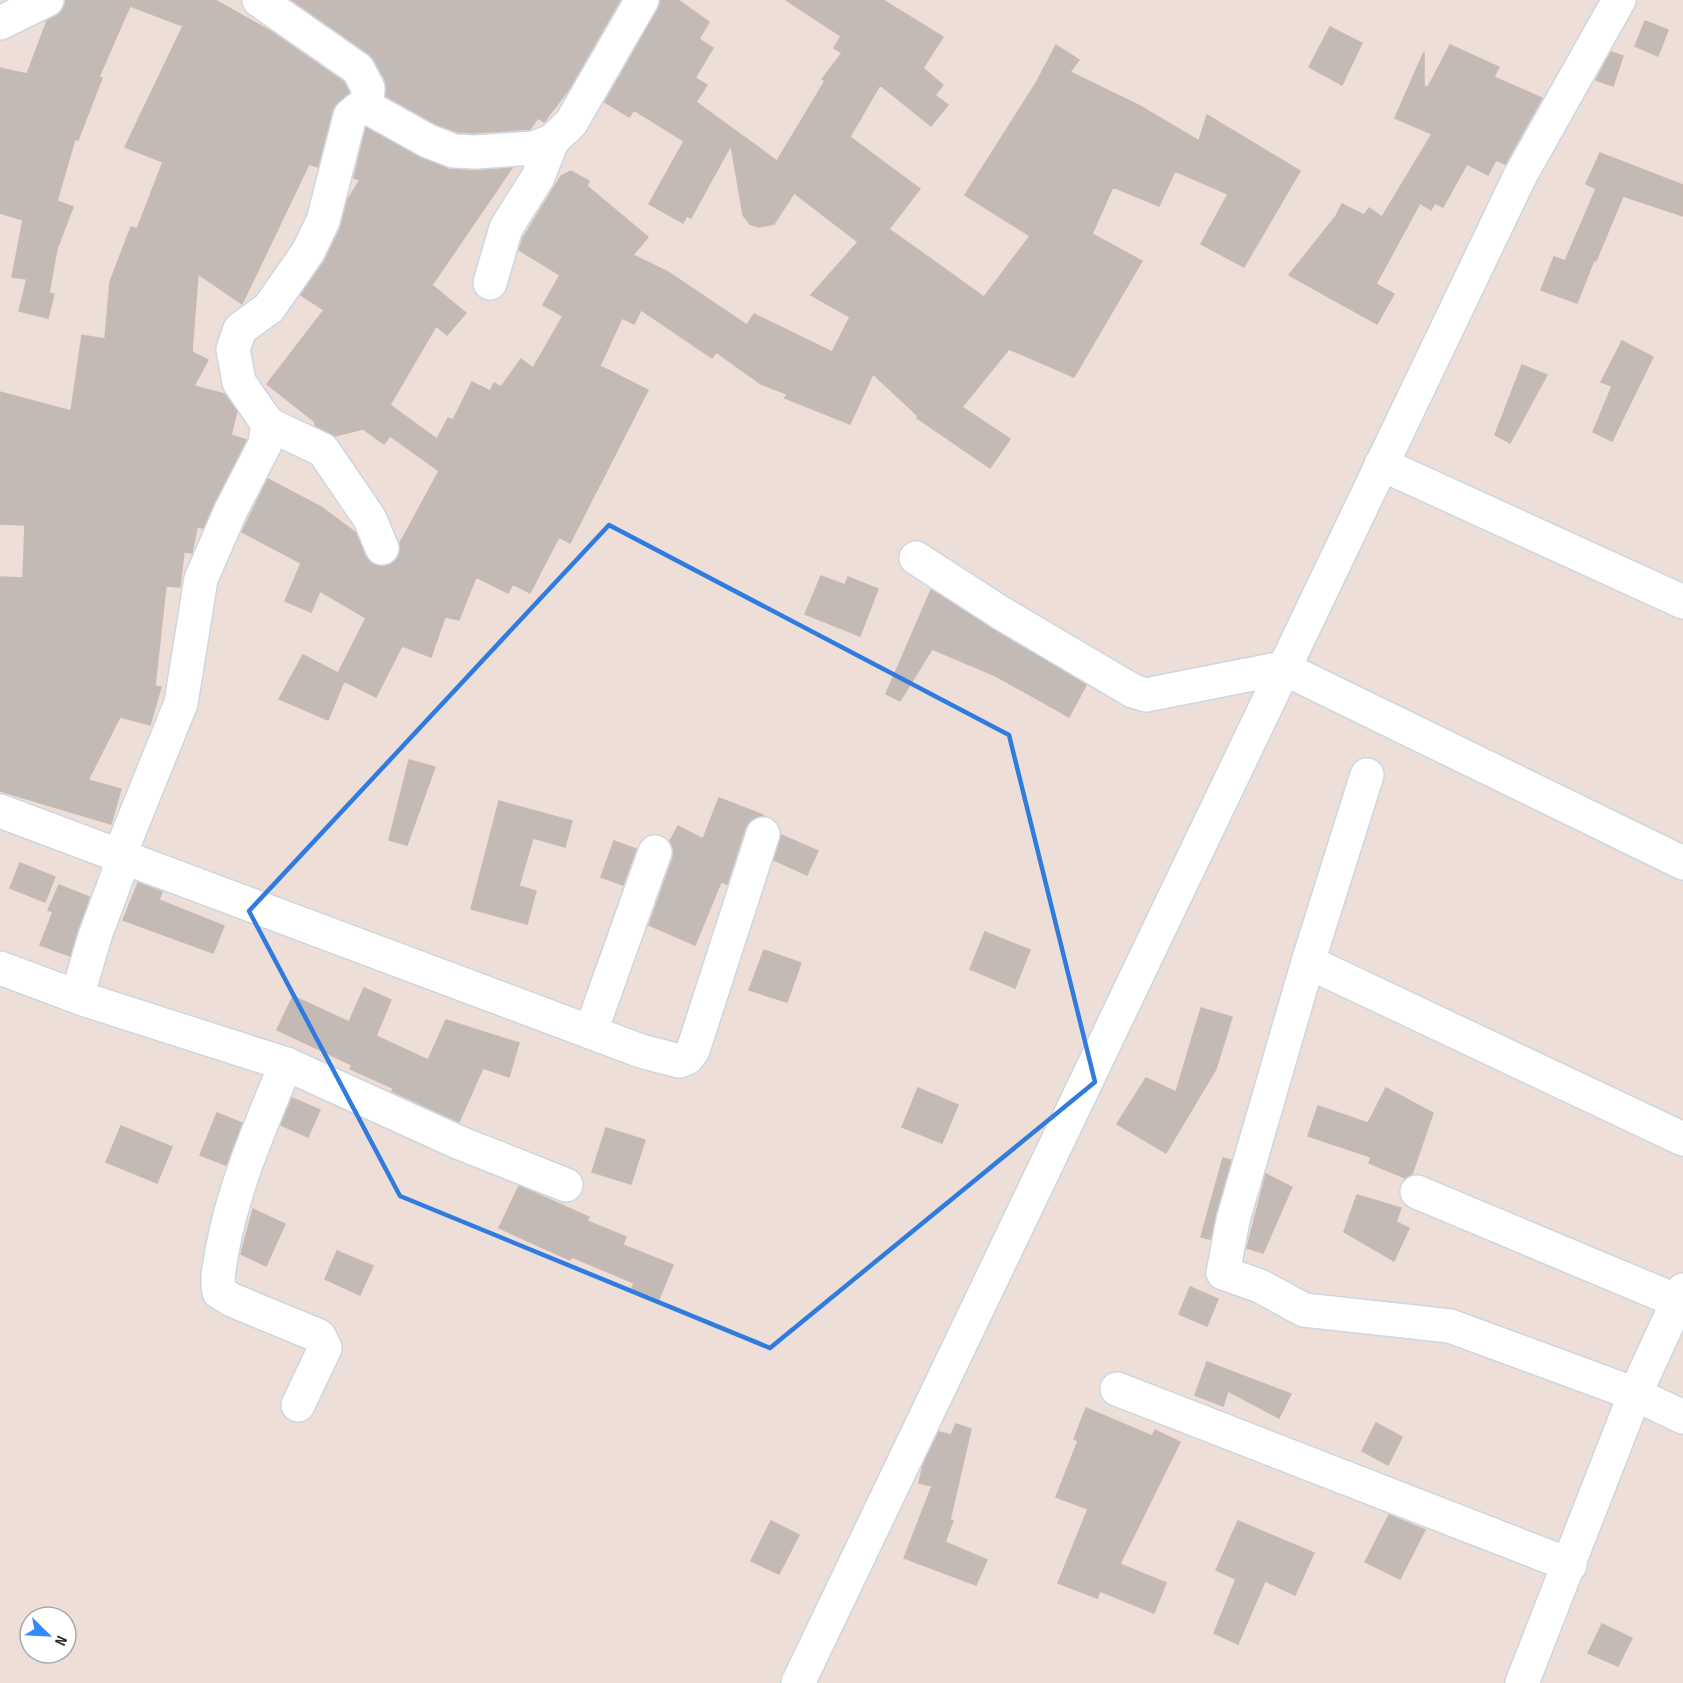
<svg xmlns="http://www.w3.org/2000/svg" width="1683" height="1683" font-family="'Sofia Sans Condensed',sans-serif">
<style>
.building{fill:#c3b9b5;stroke:#c8bab1;stroke-width:1.5}
.lines{fill:none;stroke-linecap:round;stroke-linejoin:round}
.minor-casing{stroke:#cdd6e3;stroke-width:36}
.minor{stroke:#fff;stroke-width:33}
.marked{fill:none;stroke:#307bdf;stroke-width:4.5;stroke-linejoin:round}
</style>
<rect width="100%" height="100%" fill="#edded7"/>
<g class="building">
<path d="M66,0H215L270,31L344,82L349,92L332,111L318,167L309,164L242,304L198,274L192,352L208,360L194,386L224,394L237,411L231,435L246,440L203,528L197,527L192,553L184,552L180,587L166,586L155,686L161,687L150,725L120,717L88,780L121,789L111,824L0,791V577L23,578L25,525L0,524V392L71,411L82,335L105,339L110,282L131,227L137,229L163,162L125,147L183,26L130,6L99,77L102,78L78,140L75,139L57,201L73,207L57,249L49,293L54,294L48,318L19,311L27,279L12,277L23,220L0,213V68L27,74L47,21L62,11Z"/>
<path d="M292,0H620L569,89L544,122L538,118L530,129L475,133L458,132L436,124L386,96L385,79L369,54Z"/>
<path d="M661,0H678L709,22L699,39L713,48L695,78L707,85L696,102L777,161L825,81L822,79L842,53L834,48L841,36L786,0H883L943,37L923,68L943,85L935,95L948,105L931,126L880,85L850,137L920,189L889,229L984,297L1030,236L965,195L1036,83L1056,45L1079,60L1070,72L1140,106L1199,141L1207,115L1300,171L1244,267L1201,244L1228,194L1175,171L1159,206L1113,187L1092,234L1142,261L1074,377L1009,349L962,407L1010,439L990,468L917,418L918,416L873,374L850,424L785,398L787,394L761,384L716,352L712,358L641,310L634,324L622,318L600,366L648,390L570,543L559,537L530,593L513,584L508,593L476,577L459,620L445,617L431,657L402,646L376,697L344,681L328,720L279,699L303,655L338,673L366,618L320,591L311,612L285,601L301,563L242,532L268,479L321,507L356,533L365,556L371,563L380,567L390,565L397,559L400,543L439,471L390,436L384,444L363,429L335,436L315,425V422L267,384L324,310L301,295L325,260L340,229L348,199L360,180L354,178L366,128L419,157L448,169L474,171L512,168L432,285L466,313L447,335L436,326L390,405L437,439L448,418L453,420L472,382L490,391L494,383L501,387L521,359L533,368L563,316L543,305L560,275L519,250L523,238L561,176L571,171L589,181L587,186L648,237L633,255L668,272L747,325L754,314L832,352L850,317L811,295L858,242L794,193L774,224L759,227L750,224L743,215L731,145L691,218L687,216L683,223L649,204L684,141L634,110L629,117L605,102L658,9Z"/>
<path d="M1645,21L1668,30L1658,56L1635,46Z"/>
<path d="M1330,27L1362,43L1342,85L1309,67Z"/>
<path d="M1450,45L1499,67L1494,77L1542,98L1505,164L1496,160L1488,175L1467,164L1443,207L1435,203L1431,210L1420,203L1376,284L1394,294L1377,324L1289,275L1336,216L1342,204L1364,215L1369,208L1382,217L1432,134L1395,118L1424,52V86L1428,87Z"/>
<path d="M1611,52L1623,56L1613,86L1596,80Z"/>
<path d="M1600,153L1683,185V216L1623,196L1596,261L1594,260L1577,303L1541,290L1554,257L1565,261L1596,189L1586,184Z"/>
<path d="M1622,341L1653,357L1612,441L1593,432L1612,386L1601,382Z"/>
<path d="M1522,365L1547,375L1510,443L1495,435Z"/>
<path d="M821,576L845,585L848,577L878,589L860,636L805,614Z"/>
<path d="M931,590L1086,685L1069,717L996,676L932,649L900,701L886,694Z"/>
<path d="M409,760L435,767L407,845L389,840Z"/>
<path d="M719,798L763,815L751,820L745,828L727,884L721,882L695,945L649,925L673,858V849L670,841L678,826L703,839Z"/>
<path d="M499,801L572,821L565,847L533,838L519,886L536,891L527,924L471,909Z"/>
<path d="M781,835L818,851L807,875L774,860Z"/>
<path d="M614,841L636,849L623,885L601,877Z"/>
<path d="M20,863L55,877L45,902L10,888Z"/>
<path d="M138,883L162,892L159,900L224,926L213,953L123,920Z"/>
<path d="M59,885L89,897L70,956L40,945L53,912L48,910Z"/>
<path d="M985,932L1030,950L1015,988L970,969Z"/>
<path d="M764,950L801,963L787,1002L749,990Z"/>
<path d="M364,988L391,1000L376,1036L428,1060L446,1020L519,1043L509,1077L483,1068L459,1122L392,1091L393,1088L350,1069L352,1065L277,1030L293,996L349,1022Z"/>
<path d="M1201,1008L1232,1017L1216,1069L1166,1153L1117,1124L1146,1078L1176,1092Z"/>
<path d="M918,1088L958,1105L942,1143L902,1127Z"/>
<path d="M1386,1088L1433,1113L1412,1174L1405,1178L1369,1163L1371,1157L1308,1136L1318,1106L1368,1123Z"/>
<path d="M292,1098L320,1110L308,1137L281,1125Z"/>
<path d="M217,1113L242,1123L226,1165L200,1155Z"/>
<path d="M121,1126L172,1147L157,1183L106,1162Z"/>
<path d="M606,1128L645,1140L631,1184L592,1172Z"/>
<path d="M1223,1158L1231,1160L1210,1239L1201,1237Z"/>
<path d="M1266,1174L1292,1187L1263,1253L1247,1248Z"/>
<path d="M519,1186L589,1217L587,1221L626,1237L623,1245L673,1265L659,1299L632,1288L634,1283L572,1257L570,1260L499,1228Z"/>
<path d="M1357,1195L1401,1208L1396,1222L1409,1228L1394,1261L1344,1232Z"/>
<path d="M253,1209L285,1224L266,1266L241,1254Z"/>
<path d="M337,1251L373,1266L360,1295L325,1279Z"/>
<path d="M1190,1287L1218,1299L1207,1326L1179,1314Z"/>
<path d="M1207,1362L1291,1394L1279,1418L1228,1391L1223,1406L1195,1395Z"/>
<path d="M1086,1408L1152,1436L1155,1430L1180,1442L1120,1564L1166,1583L1154,1613L1100,1591L1097,1598L1058,1583L1088,1509L1056,1497L1078,1441L1074,1439Z"/>
<path d="M1376,1423L1402,1437L1388,1465L1362,1451Z"/>
<path d="M956,1424L971,1429L950,1520L953,1521L945,1542L987,1560L976,1585L904,1558L932,1486L919,1483L923,1465L939,1432L951,1435Z"/>
<path d="M1389,1515L1425,1530L1400,1579L1365,1562Z"/>
<path d="M771,1521L799,1535L779,1574L751,1561Z"/>
<path d="M1238,1521L1314,1553L1295,1595L1265,1581L1238,1644L1214,1633L1236,1579L1216,1570Z"/>
<path d="M1602,1624L1632,1638L1618,1666L1588,1653Z"/>
</g>
<g class="lines">
<g class="minor-casing">
<g id="minor">
<path d="M259,0L358,69L368,88L367,107"/>
<path d="M0,23L47,0"/>
<path d="M490,283L506,228L538,177L552,141"/>
<path d="M268,424L323,450L370,519L382,548"/>
<path d="M1381,464L1683,602"/>
<path d="M916,558L1001,613L1133,691L1146,695L1283,668L1683,863"/>
<path d="M1367,775L1308,962L1233,1220L1223,1273L1260,1286L1304,1310L1450,1326L1635,1394L1683,1417"/>
<path d="M0,811L641,1051L679,1061L687,1058L693,1050L763,834"/>
<path d="M1308,962L1683,1139"/>
<path d="M0,968L86,1000L286,1064L460,1143L566,1185"/>
<path d="M80,997L79,990L95,936L118,874L120,854L181,703L201,579L231,510L265,444L268,424L239,382L233,349L240,329L269,308L308,252L323,221L350,116L358,109L367,107L428,141L454,151L475,152L534,148L552,141L571,123L642,0"/>
<path d="M591,1031L655,852"/>
<path d="M286,1064C261,1125 234,1185 222,1251C220,1265 216,1278 219,1292L232,1300L319,1336L325,1348L298,1405"/>
<path d="M1417,1192L1677,1301"/>
<path d="M1117,1389L1570,1565"/>
<path d="M798,1683L1520,176L1619,0"/>
<path d="M1522,1683L1635,1394L1683,1290"/>
</g>
</g>
<use href="#minor" class="minor"/>
</g>
<path class="marked" d="M609,525L1009,735L1095,1082L770,1348L400,1196L249,911Z"/>
<g transform="translate(48 1635) rotate(114)"><circle r="28" fill="#ffffff" stroke="#a9a9a9" stroke-width="1.5"/>
<path d="M0-4.5L10 22L0 15L-10 22Z" fill="#328aff"/>
<text y="-9" font-size="16" font-weight="bold" text-anchor="middle" fill="#282828">N</text>
</g>
</svg>
